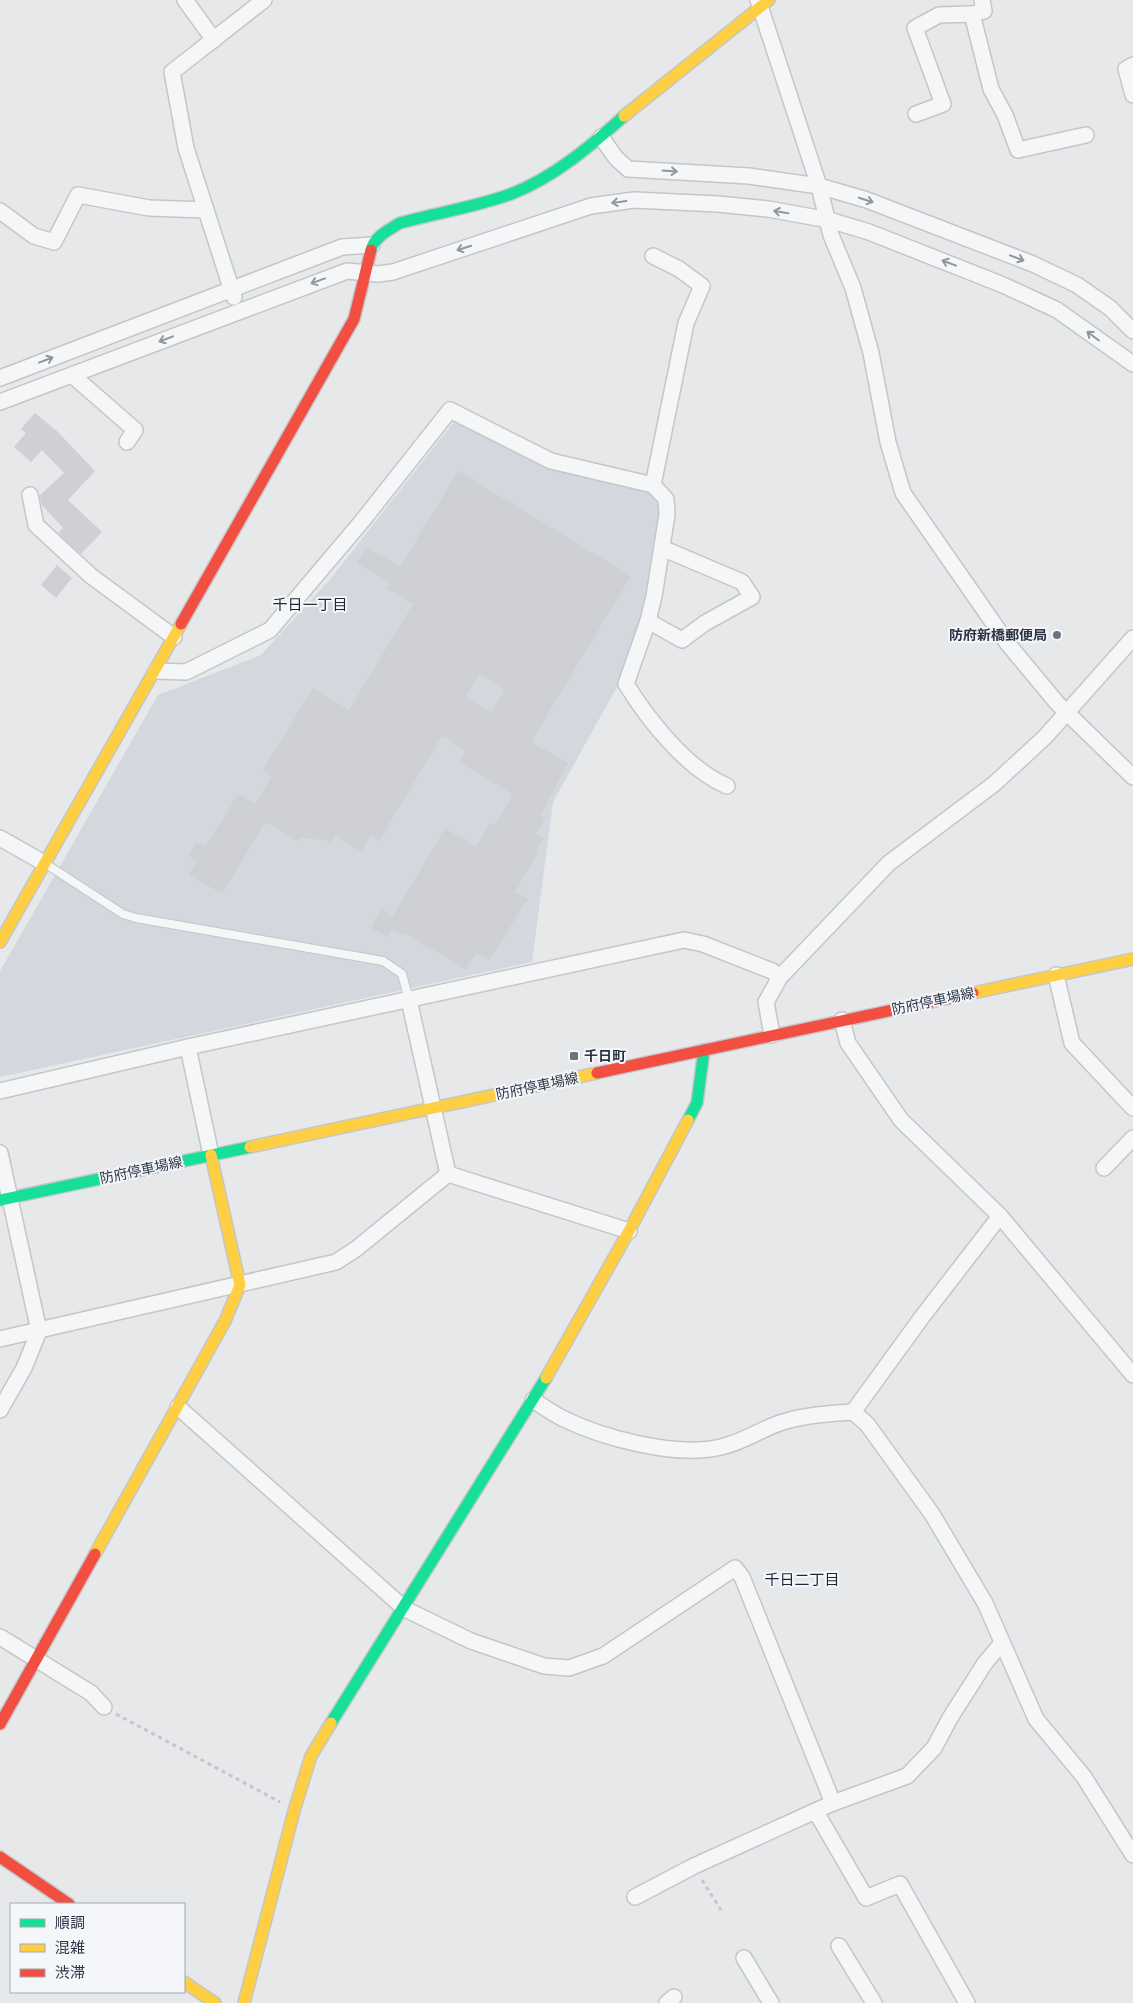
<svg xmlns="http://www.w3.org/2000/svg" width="1133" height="2003" font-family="'Golos Text','Noto Sans JP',sans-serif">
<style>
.built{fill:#d4d7dd}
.building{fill:#ced0d3;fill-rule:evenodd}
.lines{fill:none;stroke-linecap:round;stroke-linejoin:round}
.lane-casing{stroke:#c4c6c8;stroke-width:10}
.street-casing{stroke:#c4c6c8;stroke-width:18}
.fast-casing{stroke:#c4c6c8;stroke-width:14}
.slow-casing{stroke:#c4c6c8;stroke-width:14}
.jam-casing{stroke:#c4c6c8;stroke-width:14}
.path{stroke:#c5c6ca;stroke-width:3;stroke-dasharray:4 4;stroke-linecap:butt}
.lane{stroke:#f5f6f7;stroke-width:8}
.street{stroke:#f5f6f7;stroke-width:15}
.fast{stroke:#16e098;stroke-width:11}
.slow{stroke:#ffcf43;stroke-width:11}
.jam{stroke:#f24e42;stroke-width:11}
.oneway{stroke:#90959e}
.poi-dot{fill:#6c737f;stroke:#f4f6f9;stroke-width:2}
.labels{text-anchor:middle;stroke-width:4;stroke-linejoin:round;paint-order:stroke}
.poi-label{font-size:14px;font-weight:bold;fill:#2b3445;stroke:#f4f6f9;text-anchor:end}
.street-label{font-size:14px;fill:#2b3445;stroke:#f4f6f9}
.neighbourhood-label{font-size:15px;fill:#1d2536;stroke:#f4f6f9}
</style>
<rect width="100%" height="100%" fill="#e6e8ea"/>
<path class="built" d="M456,419L548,469L649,491L660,508L642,619L623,676L553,802L532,962L0,1077V971L158,695L261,655L332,577Z"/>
<g class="building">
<path d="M35,413L58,432L95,471L68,500L102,532L81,554L58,533L63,528L41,504L40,495L64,473L42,450L31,462L14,447L26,433L21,429Z"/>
<path d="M458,471L631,576L531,742L568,763L541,815L545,818L536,833L544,838L537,850L539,851L515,892L528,899L489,960L476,953L466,969L406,934L405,936L393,929L388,937L371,928L381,909L393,916L445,828L476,847L491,822L495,825L513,794L459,762L466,751L442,736L379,841L371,835L361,851L335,836L331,843L325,840L300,838L298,841L265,822L222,894L189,874L197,861L189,856L196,842L205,847L238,794L255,804L272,776L263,770L313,688L349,710L413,604L387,589L390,583L357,563L367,547L400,567ZM479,674L505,690L491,712L466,697Z"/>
<path d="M57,565L72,578L56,598L41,585Z"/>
</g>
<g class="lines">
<g class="lane-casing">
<path id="lane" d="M46,864L123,914L136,918L383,961L402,974L409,1000"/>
</g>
<g class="street-casing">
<g id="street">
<path d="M185,0L214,40"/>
<path d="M758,0L819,186L831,235L853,288L871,353L888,442L903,493L1008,644L1057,703L1133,777"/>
<path d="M982,0L984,11L972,14L991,89L1005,115L1018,150L1086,135"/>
<path d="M1133,65L1126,69L1133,95"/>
<path d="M916,114L943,104L915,28L939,15L972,14"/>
<path d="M601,137L616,158L628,169L749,176L819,186L867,200L1033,264L1077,285L1110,308L1133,331"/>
<path d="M0,211L34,236L54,242L78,195L149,208L206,210"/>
<path d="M653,256L679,269L702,286L686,323L653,485"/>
<path d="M234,297L186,148L172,72L264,0"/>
<path d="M72,375L135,430L127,442"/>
<path d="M0,378L342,247L372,245"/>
<path d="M0,402L347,271L378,274L393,272L591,206L634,200L718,204L768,209L829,220L869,232L1003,285L1057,310L1133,364"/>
<path d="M30,495L36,525L91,576L174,637"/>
<path d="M648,621L682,640L705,623L752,597L742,582L662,548"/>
<path d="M156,671L186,672L270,630L363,520L450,410L551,461L653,485L666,499L667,515L654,596L648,621L626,684C649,721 687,769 727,786"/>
<path d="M0,838L44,863"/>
<path d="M1056,975L1072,1043L1133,1108"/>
<path d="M409,1000L448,1174"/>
<path d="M842,1020L848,1043L901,1120L1000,1216L1133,1375"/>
<path d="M772,1035L766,1002L780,977L889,863L994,784L1045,737L1133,638"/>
<path d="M188,1047L211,1155"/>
<path d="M0,1091L188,1047L684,940L703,944L772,971L780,977"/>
<path d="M0,1153L39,1331L24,1368L0,1410"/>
<path d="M1104,1168L1133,1138"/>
<path d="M448,1174L629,1231"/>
<path d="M0,1339L336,1262L356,1249L448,1174"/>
<path d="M533,1400C542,1406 552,1413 562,1418C602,1438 677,1458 721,1447C743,1442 758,1431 777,1424C802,1415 827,1414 853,1412L867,1424L932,1514L985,1603L1036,1719L1084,1777L1133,1855"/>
<path d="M178,1407L405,1609L471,1641L544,1666L569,1668L603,1656L735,1568L742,1577L833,1803"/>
<path d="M853,1412L922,1317L1000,1216"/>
<path d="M0,1637L91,1693L104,1707"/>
<path d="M816,1812L866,1898L900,1884L967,2003"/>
<path d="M635,1897L694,1866L833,1803L907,1776L934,1748L950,1718L985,1663L1002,1643"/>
<path d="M839,1946L874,2003"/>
<path d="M744,1958L771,2003"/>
<path d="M667,2003L674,1997"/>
</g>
</g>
<g class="fast-casing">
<g id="fast">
<path d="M371,250C374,237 390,229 400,223C436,213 476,207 511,194C553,178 591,146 624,116"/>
<path d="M688,1120L697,1103L704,1050"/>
<path d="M0,1200L250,1147"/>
<path d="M331,1723L546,1378"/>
</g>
</g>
<g class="slow-casing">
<g id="slow">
<path d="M624,116L769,0"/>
<path d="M0,942L181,624"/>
<path d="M973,993L1133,959"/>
<path d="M250,1147L597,1073"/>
<path d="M546,1378L629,1231L688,1120"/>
<path d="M95,1554L225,1321L240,1285L211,1155"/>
<path d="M184,1982L215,2003"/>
<path d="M244,2003L294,1811L311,1756L331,1723"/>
</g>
</g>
<g class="jam-casing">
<g id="jam">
<path d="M181,624L354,319L371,250"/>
<path d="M597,1073L973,993"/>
<path d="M0,1724L95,1554"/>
<path d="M0,1857L69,1904"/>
</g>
</g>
<g class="path">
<path d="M116,1714L280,1802"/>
<path d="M702,1880L721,1910"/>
</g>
<use href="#lane" class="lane"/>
<use href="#street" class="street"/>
<use href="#fast" class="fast"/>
<use href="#slow" class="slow"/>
<use href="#jam" class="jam"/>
</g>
<defs><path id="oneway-shaft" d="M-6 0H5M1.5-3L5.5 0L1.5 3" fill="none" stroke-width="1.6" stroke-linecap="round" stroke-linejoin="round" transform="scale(1.25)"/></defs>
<g class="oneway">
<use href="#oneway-shaft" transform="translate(670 171) rotate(4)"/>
<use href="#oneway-shaft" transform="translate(866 200) rotate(18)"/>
<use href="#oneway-shaft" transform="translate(619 202) rotate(172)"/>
<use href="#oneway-shaft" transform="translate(781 212) rotate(-171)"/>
<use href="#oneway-shaft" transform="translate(464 248) rotate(162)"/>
<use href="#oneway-shaft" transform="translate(1017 258) rotate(21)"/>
<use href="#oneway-shaft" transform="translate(949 263) rotate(-159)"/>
<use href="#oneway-shaft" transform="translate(318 281) rotate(160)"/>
<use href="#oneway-shaft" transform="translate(1093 336) rotate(-143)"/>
<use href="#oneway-shaft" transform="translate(166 339) rotate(159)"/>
<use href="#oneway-shaft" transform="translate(46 360) rotate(-21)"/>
</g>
<g class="poi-dot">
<circle cx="1057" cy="635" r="5"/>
<rect x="569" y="1051" width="10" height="10" rx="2.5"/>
</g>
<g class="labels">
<g class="poi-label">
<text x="1047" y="640">防府新橋郵便局</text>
<text x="584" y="1061" text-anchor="start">千日町</text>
</g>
<g class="street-label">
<text transform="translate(933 1001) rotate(-12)" y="5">防府停車場線</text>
<text transform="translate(537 1086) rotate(-12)" y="5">防府停車場線</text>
<text transform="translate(141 1170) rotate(-12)" y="5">防府停車場線</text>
</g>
<g class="neighbourhood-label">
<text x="310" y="610">千日一丁目</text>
<text x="802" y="1585">千日二丁目</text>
</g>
</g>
<rect x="10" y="1903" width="175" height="90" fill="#f4f6f9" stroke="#a4a8b1"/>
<rect x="20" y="1919" width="25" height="8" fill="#16e098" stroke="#a4a8b1"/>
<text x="55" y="1928" font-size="15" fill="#2b3445">順調</text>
<rect x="20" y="1944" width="25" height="8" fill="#ffcf43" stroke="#a4a8b1"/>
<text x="55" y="1953" font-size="15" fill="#2b3445">混雑</text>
<rect x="20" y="1969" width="25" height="8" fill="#f24e42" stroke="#a4a8b1"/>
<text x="55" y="1978" font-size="15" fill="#2b3445">渋滞</text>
</svg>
